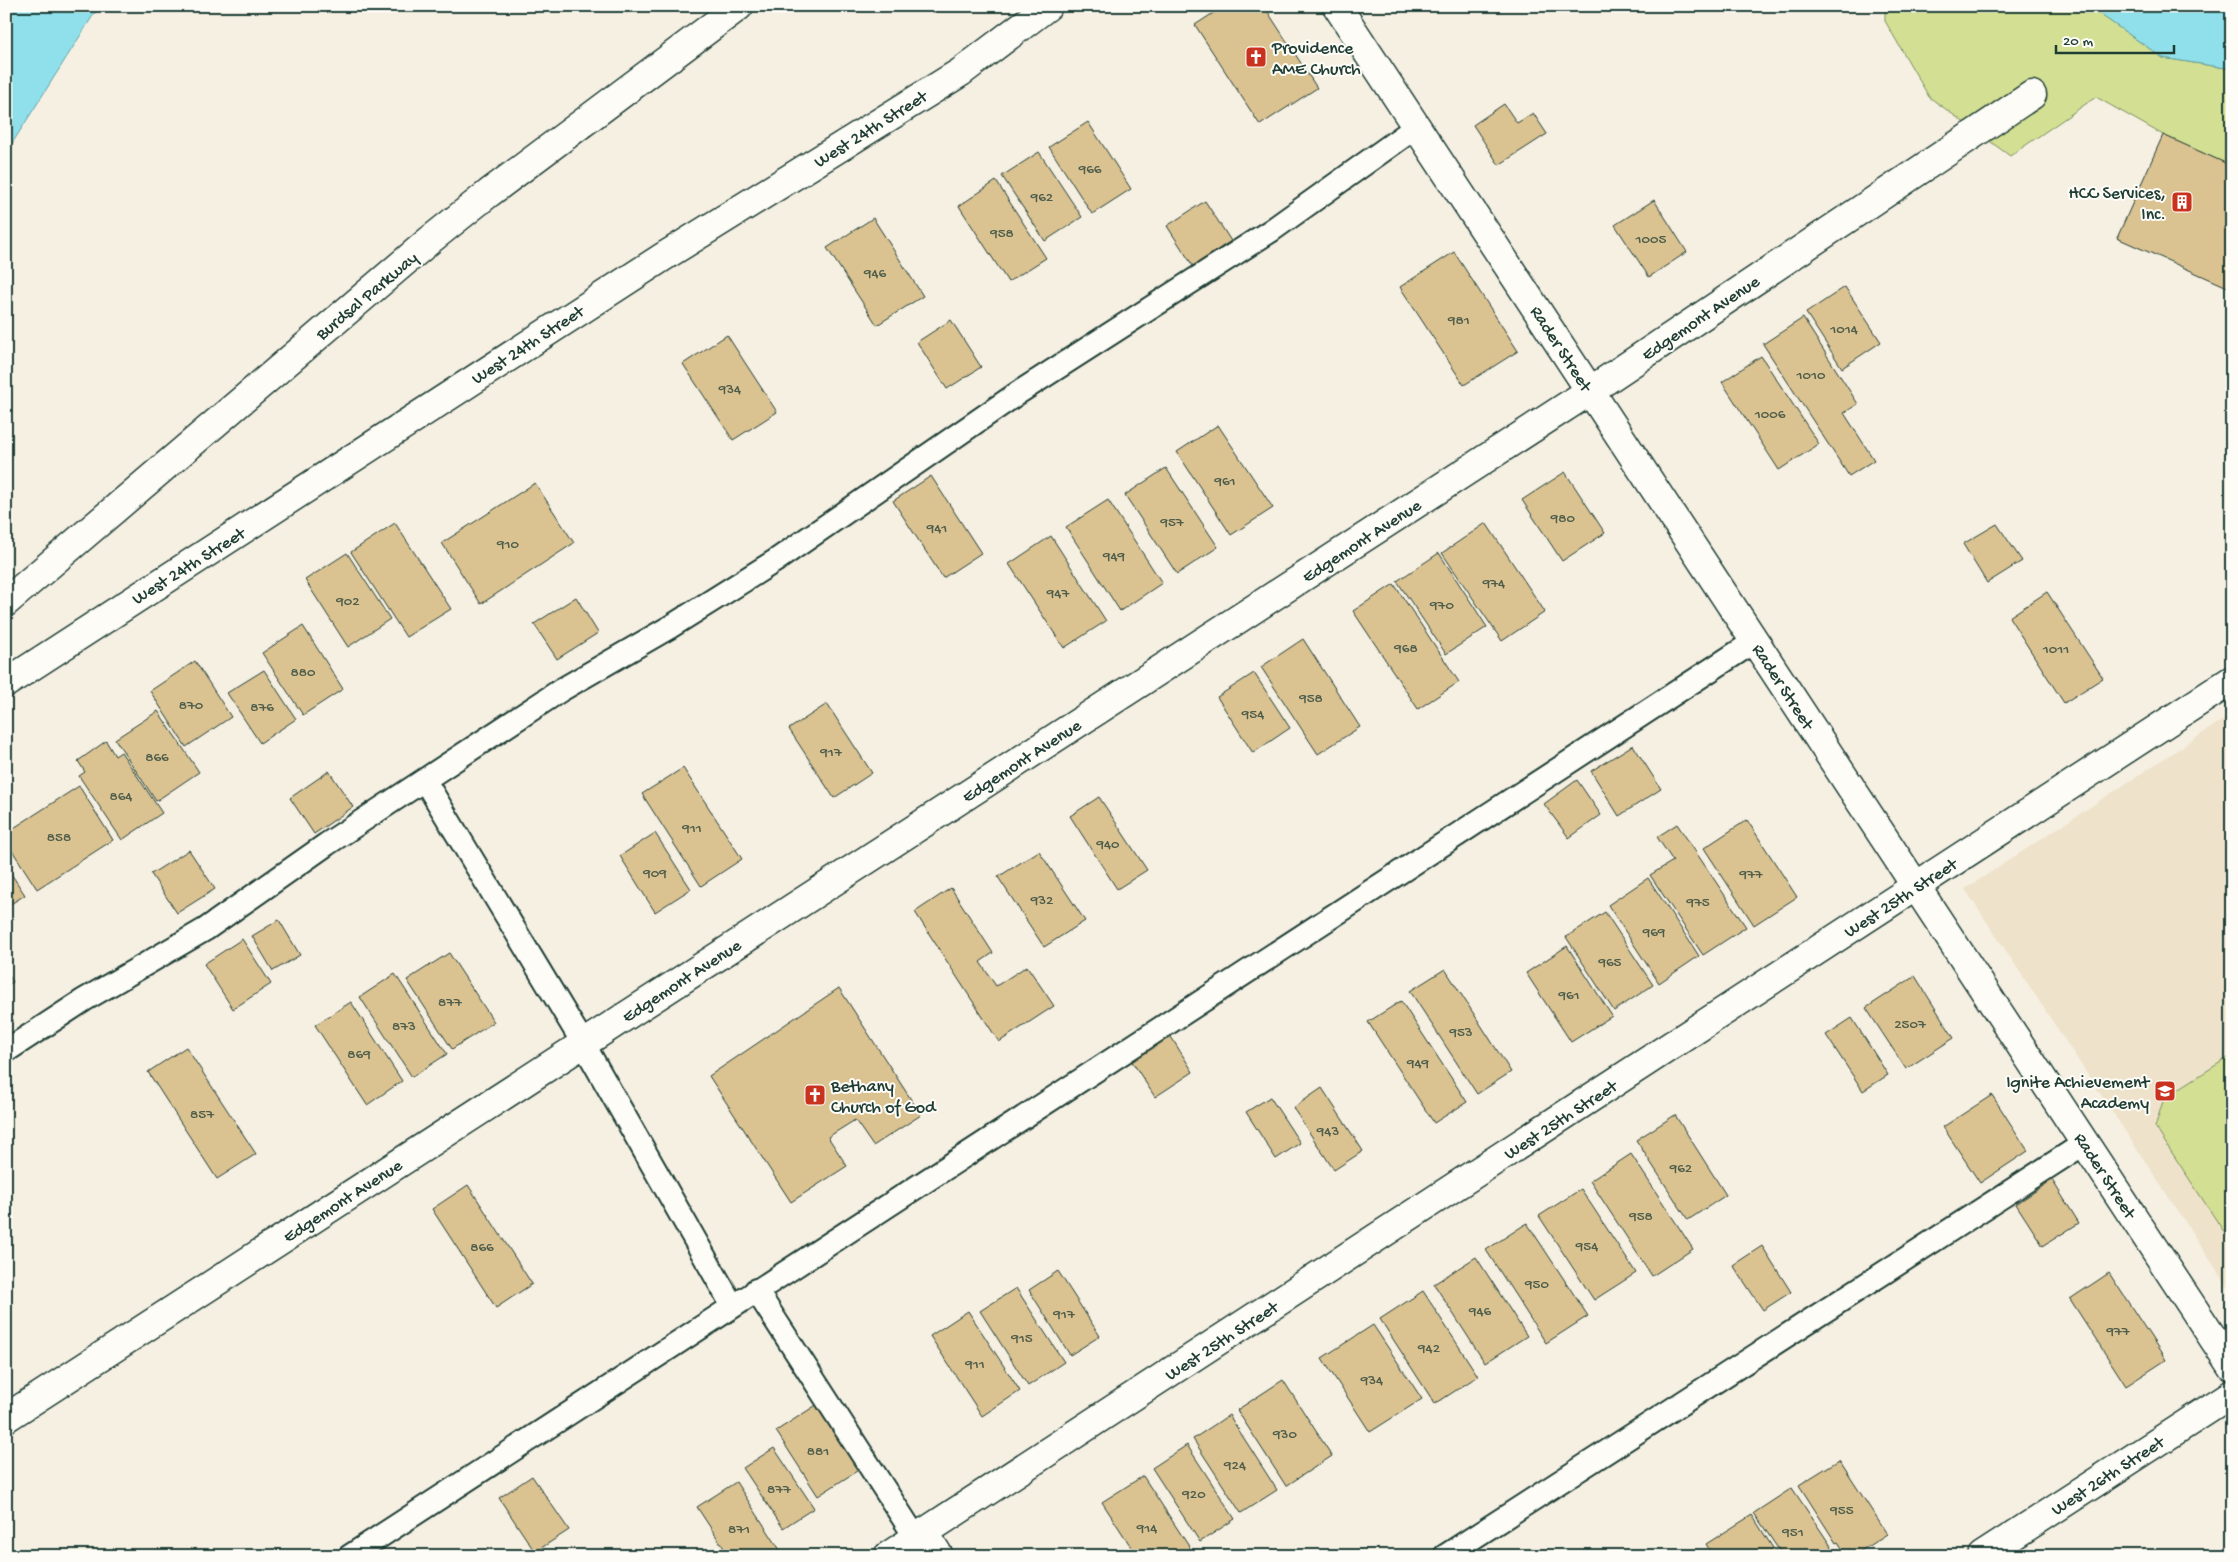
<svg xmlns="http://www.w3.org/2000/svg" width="2238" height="1562" font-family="'Gochi Hand',sans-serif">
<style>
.built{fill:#eee2ca}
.green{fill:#d3df92;stroke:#798e63}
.water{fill:#90e0eb;stroke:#639fa2}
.building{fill:#dbc291;stroke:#1f3d34}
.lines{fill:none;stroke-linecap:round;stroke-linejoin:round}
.lane-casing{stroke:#1f3d34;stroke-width:26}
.street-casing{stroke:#1f3d34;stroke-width:31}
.secondary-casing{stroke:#1f3d34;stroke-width:31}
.lane{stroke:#fdfcf7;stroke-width:22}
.street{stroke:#fdfcf7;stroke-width:28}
.secondary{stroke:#fdfcf7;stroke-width:28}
.labels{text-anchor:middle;stroke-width:4;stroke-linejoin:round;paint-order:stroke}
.number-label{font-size:15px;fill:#4e5e4b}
.poi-label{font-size:18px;fill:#1f3d34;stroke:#fdfcf7;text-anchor:start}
.street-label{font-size:18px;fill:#1f3d34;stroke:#fdfcf7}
</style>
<rect width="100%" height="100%" fill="#f6f0e3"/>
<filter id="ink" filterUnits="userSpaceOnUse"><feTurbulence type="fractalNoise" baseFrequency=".02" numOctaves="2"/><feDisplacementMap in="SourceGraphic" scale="10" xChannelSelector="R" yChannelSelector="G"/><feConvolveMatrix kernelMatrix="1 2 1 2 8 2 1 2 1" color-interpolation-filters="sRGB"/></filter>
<g filter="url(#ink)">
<path class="built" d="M2232,714V1293L1965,889Z"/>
<g class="green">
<path d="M1885,6H2088L2163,58L2232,69V166L2163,135L2096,97L2010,156L1929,97L1885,21Z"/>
<path d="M2232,1055V1244L2155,1127L2164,1098Z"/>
</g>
<g class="water">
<path d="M6,6H99L6,153Z"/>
<path d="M2088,6H2232V69L2163,58Z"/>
</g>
<g class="building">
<path d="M1224,6H1264L1317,88L1260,125L1195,25Z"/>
<path d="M1504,104L1517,123L1533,113L1547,134L1499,165L1473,125Z"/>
<path d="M1088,122L1131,189L1092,214L1049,147Z"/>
<path d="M2163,135L2232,166V289L2117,238Z"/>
<path d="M1039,152L1082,217L1045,241L1002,176Z"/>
<path d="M996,181L1046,258L1008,282L959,206Z"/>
<path d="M1654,200L1687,252L1649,277L1615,225Z"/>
<path d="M1205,201L1231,241L1193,266L1167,226Z"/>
<path d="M873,218L923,296L877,325L827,248Z"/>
<path d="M1454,252L1518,351L1464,385L1400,287Z"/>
<path d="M1845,287L1881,342L1842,368L1806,313Z"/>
<path d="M1803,318L1858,404L1844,413L1874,460L1849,476L1763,344Z"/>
<path d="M951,320L981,367L947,389L917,342Z"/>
<path d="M727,335L777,412L733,440L683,364Z"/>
<path d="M1761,356L1819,444L1779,470L1722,382Z"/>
<path d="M1218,425L1273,508L1231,535L1177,452Z"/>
<path d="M1166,468L1218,547L1177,574L1125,495Z"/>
<path d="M1565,472L1605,533L1562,561L1522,500Z"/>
<path d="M931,476L981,553L943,578L893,501Z"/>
<path d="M535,483L574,543L481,604L442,543Z"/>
<path d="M1108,500L1162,583L1120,611L1066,527Z"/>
<path d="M395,523L451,609L406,637L351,552Z"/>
<path d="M1486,523L1545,612L1502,641L1442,553Z"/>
<path d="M1997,524L2022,561L1987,583L1963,544Z"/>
<path d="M1051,536L1106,621L1064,648L1009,564Z"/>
<path d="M347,553L390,619L348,647L305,580Z"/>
<path d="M1439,553L1487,627L1446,654L1397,581Z"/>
<path d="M1394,584L1459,682L1418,709L1353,611Z"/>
<path d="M2047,592L2103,678L2064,703L2009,617Z"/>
<path d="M576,597L598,633L557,659L534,624Z"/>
<path d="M303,626L343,689L303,715L262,653Z"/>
<path d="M1303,639L1360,727L1318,754L1261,667Z"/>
<path d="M195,661L231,717L186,747L150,691Z"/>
<path d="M264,670L296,719L260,743L227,693Z"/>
<path d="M1254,673L1290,728L1253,753L1217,697Z"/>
<path d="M827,704L872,773L834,798L789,729Z"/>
<path d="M158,711L199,772L156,801L115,739Z"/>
<path d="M106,741L115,756L121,752L162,813L122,840L79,776L85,772L78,761Z"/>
<path d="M1633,745L1661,789L1619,816L1591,771Z"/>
<path d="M683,768L742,859L701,886L642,794Z"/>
<path d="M329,771L353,807L314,834L290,798Z"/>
<path d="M1577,780L1601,815L1569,838L1544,804Z"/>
<path d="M79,786L113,840L37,889L6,841V833Z"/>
<path d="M1099,797L1147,870L1117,889L1070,816Z"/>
<path d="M1747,820L1797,897L1754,925L1704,848Z"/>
<path d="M1677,824L1746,927L1703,955L1650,875L1673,861L1657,837Z"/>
<path d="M655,833L691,889L655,912L620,856Z"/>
<path d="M189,850L215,889L177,913L151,874Z"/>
<path d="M1039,851L1085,921L1044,947L998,877Z"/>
<path d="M6,866L25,895L6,907Z"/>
<path d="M1648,878L1699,956L1659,983L1608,905Z"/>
<path d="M951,888L993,953L980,962L996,986L1027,966L1054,1006L999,1042L915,912Z"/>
<path d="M1605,912L1653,985L1614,1011L1566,937Z"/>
<path d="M279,920L300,955L273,971L252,936Z"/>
<path d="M242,939L271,984L233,1009L204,964Z"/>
<path d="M1567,946L1612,1016L1571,1042L1526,973Z"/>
<path d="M449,953L494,1022L452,1049L407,980Z"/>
<path d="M1445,969L1511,1072L1477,1094L1410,991Z"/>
<path d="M6,971L13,982L6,986Z"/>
<path d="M395,974L447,1054L412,1077L360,997Z"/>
<path d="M1915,976L1954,1038L1906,1069L1866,1008Z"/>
<path d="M839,988L921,1115L873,1146L855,1120L828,1137L847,1166L791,1202L709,1076Z"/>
<path d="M1401,1001L1467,1102L1434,1123L1368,1022Z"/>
<path d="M351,1002L402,1081L367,1105L315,1025Z"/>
<path d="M1852,1018L1888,1075L1863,1091L1826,1035Z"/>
<path d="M1168,1032L1193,1072L1155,1097L1129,1057Z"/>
<path d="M186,1047L256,1154L217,1179L148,1072Z"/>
<path d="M1322,1088L1363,1151L1334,1170L1293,1108Z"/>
<path d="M1992,1095L2028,1151L1980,1183L1943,1127Z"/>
<path d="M1270,1097L1300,1143L1276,1159L1246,1112Z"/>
<path d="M1675,1115L1726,1195L1688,1220L1636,1140Z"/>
<path d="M1631,1154L1693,1249L1652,1276L1590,1181Z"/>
<path d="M2052,1180L2079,1223L2043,1246L2016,1204Z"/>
<path d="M468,1185L532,1284L496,1308L432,1209Z"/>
<path d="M1581,1189L1636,1273L1594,1300L1539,1216Z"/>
<path d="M1527,1223L1588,1316L1546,1343L1486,1250Z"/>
<path d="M1762,1246L1791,1292L1763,1310L1733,1265Z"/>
<path d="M1476,1257L1527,1336L1485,1363L1434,1284Z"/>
<path d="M1058,1271L1100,1336L1070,1355L1029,1290Z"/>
<path d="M2109,1273L2166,1360L2126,1386L2070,1299Z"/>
<path d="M1016,1288L1064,1362L1028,1386L980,1311Z"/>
<path d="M1423,1291L1478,1376L1435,1404L1380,1319Z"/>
<path d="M968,1311L1020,1391L982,1416L930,1336Z"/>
<path d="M1373,1325L1422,1399L1370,1432L1322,1358Z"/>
<path d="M1283,1380L1332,1456L1286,1486L1237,1410Z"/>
<path d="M818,1404L860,1469L818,1496L776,1431Z"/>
<path d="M1229,1415L1277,1490L1241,1513L1193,1439Z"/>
<path d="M1187,1445L1235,1519L1200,1542L1152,1468Z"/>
<path d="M774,1448L814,1508L783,1528L743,1468Z"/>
<path d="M1839,1460L1887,1534L1853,1556H1847L1838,1542L1836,1543L1799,1485Z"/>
<path d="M532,1476L569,1530L535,1552L499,1498Z"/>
<path d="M1143,1476L1192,1551L1185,1556H1137L1102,1502Z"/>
<path d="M736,1482L780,1550L771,1556H729L697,1507Z"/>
<path d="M1792,1488L1833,1549L1822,1556H1783L1754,1513Z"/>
<path d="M1752,1515L1778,1556H1713L1706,1544Z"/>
<path d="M645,1548L650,1556H633Z"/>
</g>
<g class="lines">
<g class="lane-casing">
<g id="lane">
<path d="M425,781L583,1043L732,1305"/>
<path d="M6,1051L84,1000L206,929L327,844L561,690L670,627L775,561L1018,393L1272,230L1416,127"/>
<path d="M756,1290L916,1538"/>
<path d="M350,1556L1755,641"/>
<path d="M1445,1556L2085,1143"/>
</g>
</g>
<g class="street-casing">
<g id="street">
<path d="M1337,6L2232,1367"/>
<path d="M6,1418L1590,391L2032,95"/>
<path d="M924,1532L939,1556"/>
<path d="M888,1556L2232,680"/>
<path d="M1982,1556L2232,1394"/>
</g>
</g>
<g class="secondary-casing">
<g id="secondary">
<path d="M6,602L430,240L489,193L739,6"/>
<path d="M6,683L663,257L961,72L1048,6"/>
</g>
</g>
<use href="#lane" class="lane"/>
<use href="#street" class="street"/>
<use href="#secondary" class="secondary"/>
</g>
</g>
<defs>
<g id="church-square" transform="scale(1.125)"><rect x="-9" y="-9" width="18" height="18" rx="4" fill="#c8321e" stroke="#fdfcf7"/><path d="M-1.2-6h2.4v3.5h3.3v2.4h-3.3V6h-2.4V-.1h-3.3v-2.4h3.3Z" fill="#fff"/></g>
<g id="building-square" transform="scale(1.125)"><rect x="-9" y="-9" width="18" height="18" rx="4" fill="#c8321e" stroke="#fdfcf7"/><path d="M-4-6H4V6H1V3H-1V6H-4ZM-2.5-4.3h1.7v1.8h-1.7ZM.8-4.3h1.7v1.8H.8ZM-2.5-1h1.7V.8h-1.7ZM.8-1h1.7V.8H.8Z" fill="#fff"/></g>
<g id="school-square" transform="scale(1.125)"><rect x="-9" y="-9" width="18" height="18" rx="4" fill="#c8321e" stroke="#fdfcf7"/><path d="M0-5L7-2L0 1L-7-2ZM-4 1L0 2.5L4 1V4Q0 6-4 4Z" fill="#fff"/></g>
</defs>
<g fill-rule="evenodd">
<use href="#church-square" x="1256" y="57"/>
<use href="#building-square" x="2182" y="202"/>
<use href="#school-square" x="2165" y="1091"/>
<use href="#church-square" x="815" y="1095"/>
</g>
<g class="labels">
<g class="number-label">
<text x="1090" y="173">966</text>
<text x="1042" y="201">962</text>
<text x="1002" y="237">958</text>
<text x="1651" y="243">1005</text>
<text x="875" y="277">946</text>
<text x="1459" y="324">981</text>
<text x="1844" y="333">1014</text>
<text x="1811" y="379">1010</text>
<text x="730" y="393">934</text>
<text x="1770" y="418">1006</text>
<text x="1225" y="485">961</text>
<text x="1563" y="522">980</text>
<text x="1172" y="526">957</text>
<text x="937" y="532">941</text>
<text x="508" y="548">910</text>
<text x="1114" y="560">949</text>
<text x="1494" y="587">974</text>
<text x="1058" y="597">947</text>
<text x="348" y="605">902</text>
<text x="1442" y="609">970</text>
<text x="1406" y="652">968</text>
<text x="2056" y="653">1011</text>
<text x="303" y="676">880</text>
<text x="1311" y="702">958</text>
<text x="191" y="709">870</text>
<text x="262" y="711">876</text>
<text x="1253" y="718">954</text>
<text x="831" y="756">917</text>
<text x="157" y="761">866</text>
<text x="121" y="800">864</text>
<text x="692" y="832">911</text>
<text x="59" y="841">858</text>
<text x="1108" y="848">940</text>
<text x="655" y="877">909</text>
<text x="1751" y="878">977</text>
<text x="1042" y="904">932</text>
<text x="1698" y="906">975</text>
<text x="1654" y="936">969</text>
<text x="1610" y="966">965</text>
<text x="1569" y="999">961</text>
<text x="450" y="1006">877</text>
<text x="1910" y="1028">2507</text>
<text x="404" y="1030">873</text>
<text x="1461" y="1036">953</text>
<text x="359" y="1058">869</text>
<text x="1418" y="1067">949</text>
<text x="202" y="1118">857</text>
<text x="1328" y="1135">943</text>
<text x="1681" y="1172">962</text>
<text x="1641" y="1220">958</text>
<text x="1587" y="1250">954</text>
<text x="482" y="1251">866</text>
<text x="1537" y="1288">950</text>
<text x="1480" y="1315">946</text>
<text x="1064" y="1318">917</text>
<text x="2118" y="1335">977</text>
<text x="1022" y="1342">915</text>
<text x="1429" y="1352">942</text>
<text x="975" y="1368">911</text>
<text x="1372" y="1384">934</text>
<text x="1285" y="1438">930</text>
<text x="818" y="1455">881</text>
<text x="1235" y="1469">924</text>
<text x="779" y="1493">877</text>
<text x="1194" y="1498">920</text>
<text x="1842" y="1514">955</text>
<text x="1147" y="1532">914</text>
<text x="739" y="1533">871</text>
<text x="1793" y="1536">951</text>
</g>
<g class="poi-label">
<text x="1272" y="53">Providence<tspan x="1272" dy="21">AME Church</tspan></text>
<text x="2166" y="198" text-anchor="end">HCC Services,<tspan x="2166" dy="21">Inc.</tspan></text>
<text x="2149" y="1087" text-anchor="end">Ignite Achievement<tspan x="2149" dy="21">Academy</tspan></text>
<text x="831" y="1091">Bethany<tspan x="831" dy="21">Church of God</tspan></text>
</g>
<g class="street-label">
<text transform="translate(870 128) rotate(-32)" y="6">West 24th Street</text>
<text transform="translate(366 295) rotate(-40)" y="6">Burdsal Parkway</text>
<text transform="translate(1700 317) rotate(-34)" y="6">Edgemont Avenue</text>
<text transform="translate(527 344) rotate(-33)" y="6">West 24th Street</text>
<text transform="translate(1562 348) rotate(57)" y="6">Rader Street</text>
<text transform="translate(1361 540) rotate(-33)" y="6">Edgemont Avenue</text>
<text transform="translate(188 565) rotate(-32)" y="6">West 24th Street</text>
<text transform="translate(1784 686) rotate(57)" y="6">Rader Street</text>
<text transform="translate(1021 760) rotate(-33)" y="6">Edgemont Avenue</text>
<text transform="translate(1900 897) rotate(-33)" y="6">West 25th Street</text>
<text transform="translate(681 980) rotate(-33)" y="6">Edgemont Avenue</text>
<text transform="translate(1560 1119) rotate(-33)" y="6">West 25th Street</text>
<text transform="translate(2106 1175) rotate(57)" y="6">Rader Street</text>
<text transform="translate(342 1200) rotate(-33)" y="6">Edgemont Avenue</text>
<text transform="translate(1221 1340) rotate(-33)" y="6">West 25th Street</text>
<text transform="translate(2107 1475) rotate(-33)" y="6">West 26th Street</text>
</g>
</g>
<rect width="2238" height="1562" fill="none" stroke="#fdfcf7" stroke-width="25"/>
<rect x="12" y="12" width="2213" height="1537" fill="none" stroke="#1f3d34" stroke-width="2" filter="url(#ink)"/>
<path d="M2056 45v8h118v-8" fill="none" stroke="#1f3d34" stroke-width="2.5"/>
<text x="2063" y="45" font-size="15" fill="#1f3d34" stroke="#fdfcf7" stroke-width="4" paint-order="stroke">20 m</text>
</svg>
